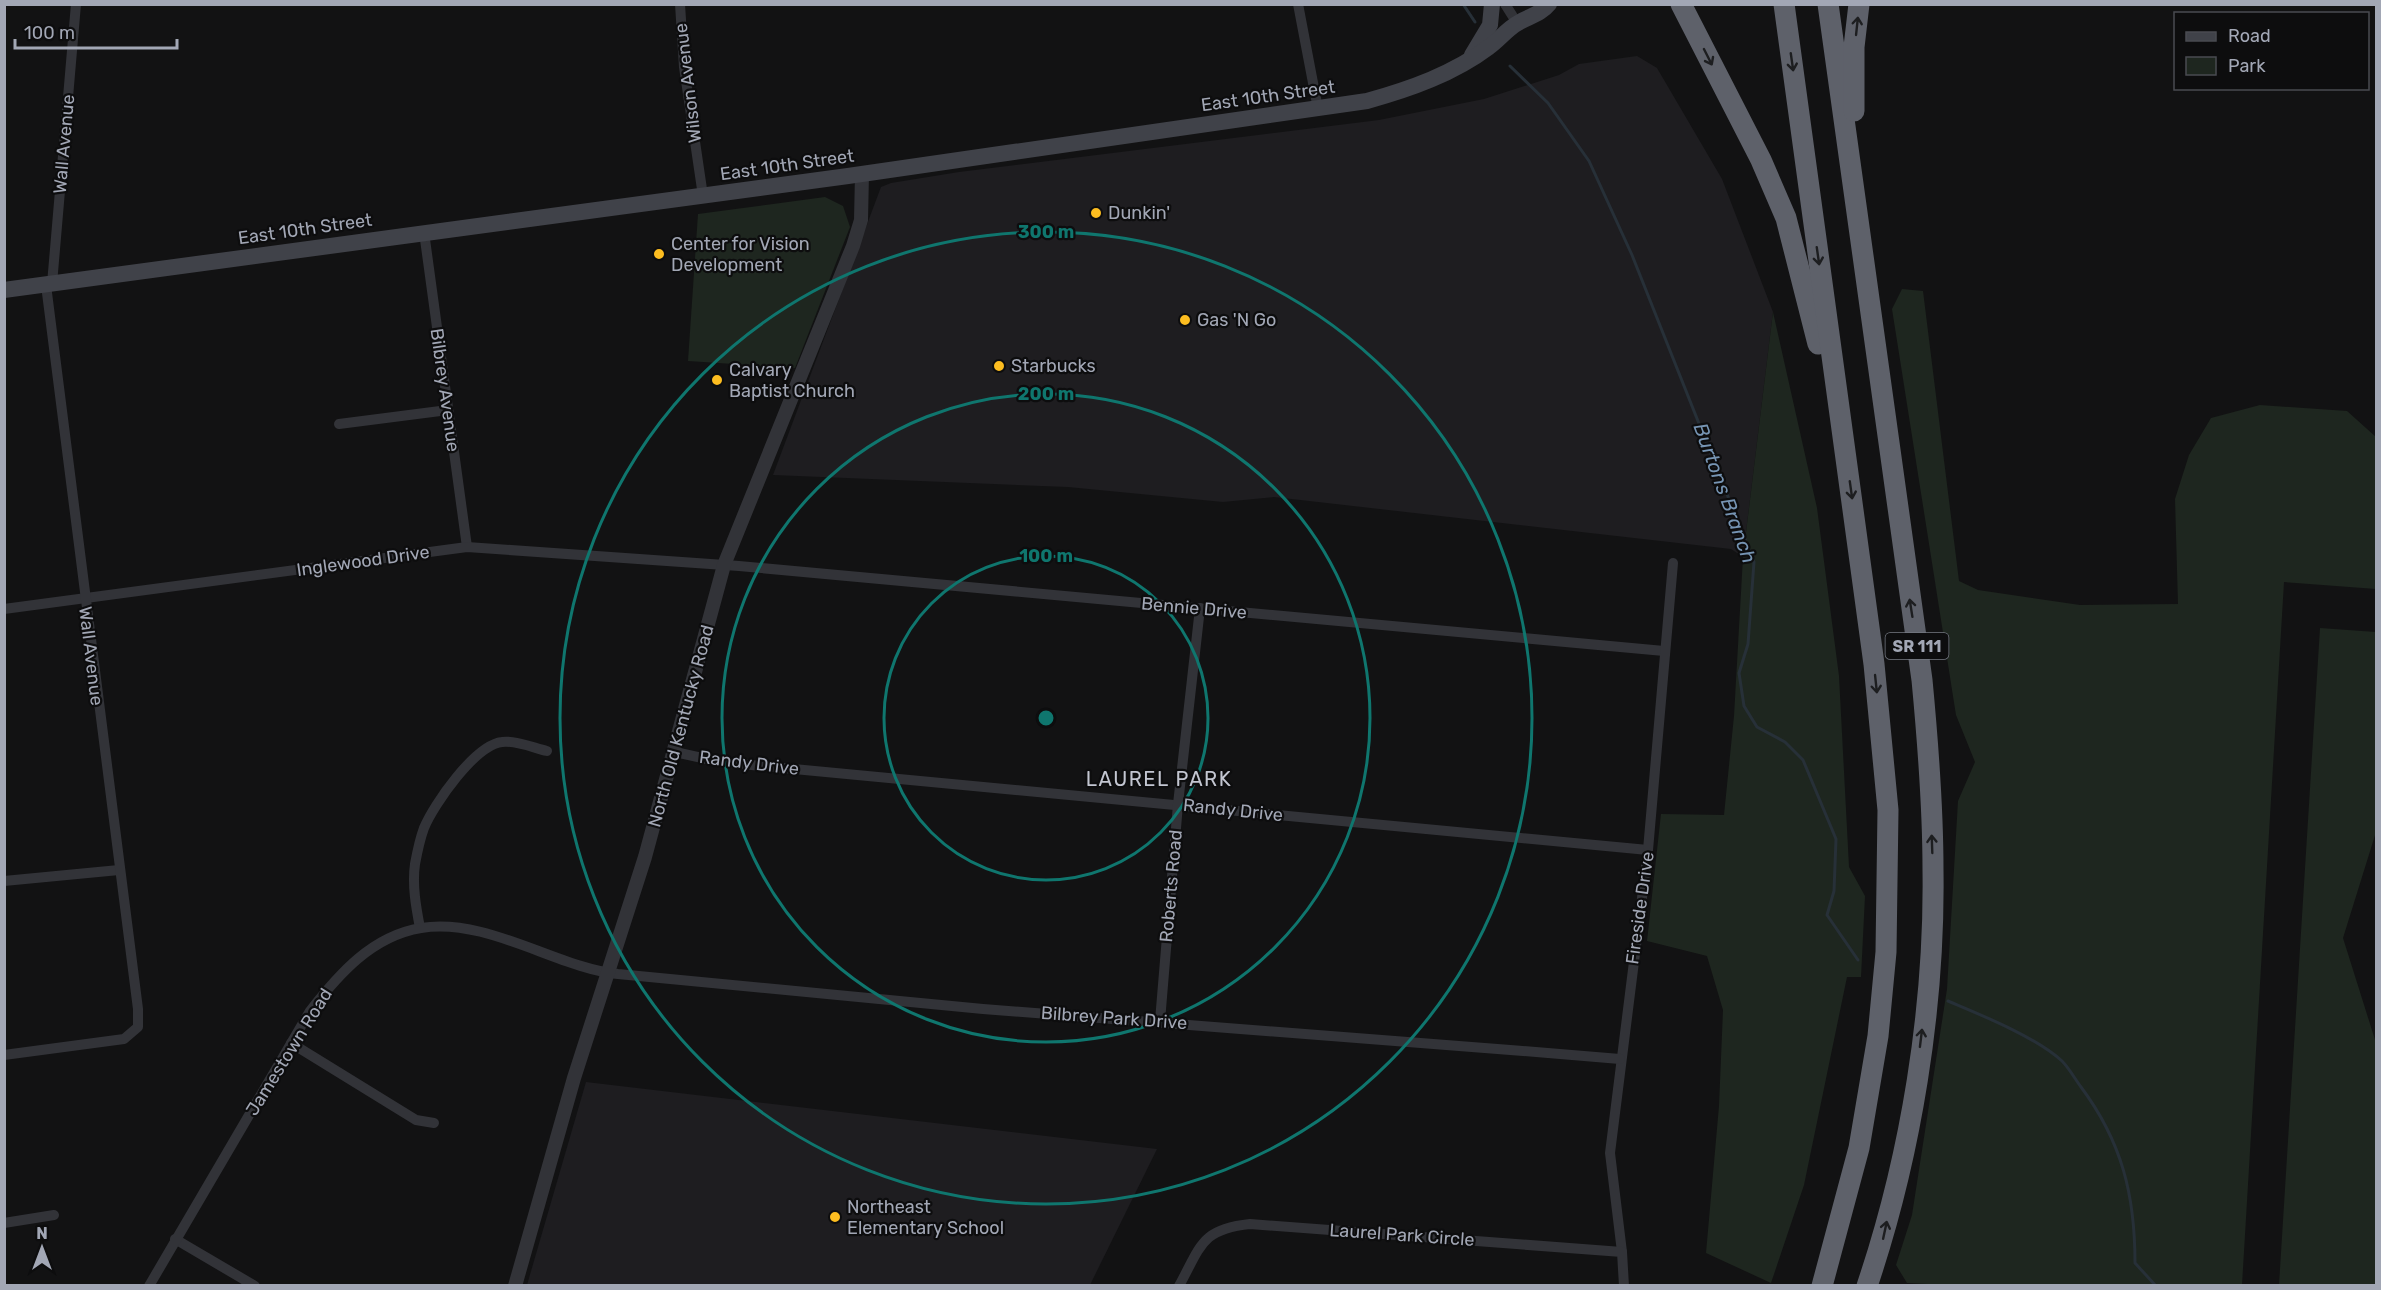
<svg xmlns="http://www.w3.org/2000/svg" width="2381" height="1290" font-family="Rubik,sans-serif">
<style>
.built{fill:#1e1d20}
.green{fill:#1e261f}
.lines{fill:none;stroke-linecap:round;stroke-linejoin:round}
.stream{stroke:#273038;stroke-width:3}
.minor{stroke:#323338;stroke-width:10}
.tertiary{stroke:#323338;stroke-width:14}
.secondary{stroke:#404249;stroke-width:16}
.motorway{stroke:#5e616a;stroke-width:21}
.oneway{stroke:#1d1e20}
.ring{fill:none;stroke:#0f766e;stroke-width:3}
.poi-dot{fill:#fdbd20;stroke:#0d0d0e;stroke-width:2}
.labels{text-anchor:middle;stroke-width:4.5;stroke-linejoin:round;paint-order:stroke}
.shield{fill:#0d0d0e;stroke:#757983;stroke-width:1.5}
.shield-label{font-size:16px;font-weight:bold;fill:#a2a7b5}
.street-label{font-size:18px;fill:#a2a7b5;stroke:#0d0d0e}
.poi-label{font-size:18px;fill:#a2a7b5;stroke:#0d0d0e;text-anchor:start}
.water-label{font-size:20px;font-style:italic;fill:#7694b3;stroke:#0d0d0e}
.neighbourhood-label{font-size:20px;letter-spacing:1.5px;fill:#c3c6d1;stroke:#0d0d0e}
.centre{fill:#0f766e;stroke:#0d0d0e;stroke-width:3}
.ring-label{font-size:18px;text-anchor:middle;font-weight:bold;fill:#0f766e;stroke:#0d0d0e;stroke-width:4.5;stroke-linejoin:round;paint-order:stroke}
</style>
<rect width="100%" height="100%" fill="#121213"/>
<g class="built">
<path d="M1637,56L1657,68L1722,179L1773,312L1743,557L1731,549L1274,497L1223,502L1068,487L773,475L881,187L891,183L959,172L1379,120L1484,99L1559,75L1579,64Z"/>
<path d="M586,1082L1157,1149L1090,1285H527Z"/>
</g>
<g class="green">
<path d="M825,197L843,206L850,227L795,368L688,361L698,214Z"/>
<path d="M1902,289L1923,291L1959,581L1978,590L2080,605L2178,604L2175,499L2189,455L2211,418L2260,405L2347,411L2376,437V589L2284,582L2242,1285H1946L1907,1283L1896,1265L1912,1215L1947,989L1958,801L1975,762L1956,715L1892,309Z"/>
<path d="M1773,312L1817,508L1839,676L1849,867L1865,896L1861,977H1847L1804,1185L1771,1283L1706,1253L1719,1106L1723,1010L1707,956L1647,941L1661,814L1724,815L1734,716L1743,557Z"/>
<path d="M2320,628L2376,632V832L2343,938L2376,1043V1285H2279Z"/>
</g>
<g class="lines">
<g class="stream">
<path d="M1463,4L1475,22"/>
<path d="M1510,66L1548,103L1589,161L1632,255L1754,562L1748,644L1739,673L1744,706L1757,727L1785,742L1803,760L1836,839L1834,891L1827,915L1858,960"/>
<path d="M1948,1001C1981,1015 2036,1037 2062,1061C2069,1068 2075,1079 2081,1087C2122,1142 2135,1195 2135,1263L2156,1286"/>
</g>
<g class="minor">
<path d="M680,4L684,67L703,196"/>
<path d="M1298,4L1318,109"/>
<path d="M1505,4L1517,23"/>
<path d="M424,232L467,547"/>
<path d="M52,284L76,4"/>
<path d="M339,424L448,410"/>
<path d="M4,609L467,547L739,566L1664,651"/>
<path d="M675,752L720,762L1648,850"/>
<path d="M4,881L119,870"/>
<path d="M420,928C416,907 412,885 415,864C417,853 420,839 424,828C434,804 475,745 502,742C515,740 534,748 547,751"/>
<path d="M1160,1021L1178,804L1200,608"/>
<path d="M291,1043L416,1120L434,1123"/>
<path d="M4,1055L124,1039L138,1027V1009L46,285"/>
<path d="M4,1223L54,1215"/>
<path d="M175,1239L255,1286"/>
<path d="M1622,1252L1610,1153L1648,850L1673,563"/>
<path d="M149,1286L310,1011C339,974 372,936 421,928C487,917 557,968 618,974C740,986 862,998 983,1009C1196,1026 1408,1041 1620,1059"/>
<path d="M1179,1286C1201,1246 1201,1229 1250,1224L1622,1252L1624,1286"/>
</g>
<path class="tertiary" d="M515,1286L574,1078L645,857L724,565L853,246L861,220L862,174"/>
<g class="secondary">
<path d="M1472,55L1490,25L1492,4"/>
<path d="M4,290L848,176L1367,101C1410,89 1453,74 1489,47C1499,40 1507,29 1518,23C1529,16 1540,15 1549,4"/>
</g>
<g class="motorway">
<path d="M1681,4L1761,160L1786,218L1818,344"/>
<path d="M1784,4L1874,664L1888,810L1886,952L1878,1036L1859,1148L1822,1286"/>
<path d="M1828,4L1922,680C1928,743 1933,806 1933,870C1935,1007 1911,1156 1867,1286"/>
<path d="M1854,111V47L1859,4"/>
</g>
</g>
<defs><path id="oneway-shaft" d="M-6 0H5M1.5-3L5.5 0L1.5 3" fill="none" stroke-width="1.6" stroke-linecap="round" stroke-linejoin="round" transform="scale(1.5)"/></defs>
<g class="oneway">
<use href="#oneway-shaft" transform="translate(1857 26) rotate(-84)"/>
<use href="#oneway-shaft" transform="translate(1708 57) rotate(63)"/>
<use href="#oneway-shaft" transform="translate(1792 62) rotate(82)"/>
<use href="#oneway-shaft" transform="translate(1818 256) rotate(82)"/>
<use href="#oneway-shaft" transform="translate(1851 490) rotate(82)"/>
<use href="#oneway-shaft" transform="translate(1911 608) rotate(-99)"/>
<use href="#oneway-shaft" transform="translate(1876 684) rotate(84)"/>
<use href="#oneway-shaft" transform="translate(1932 844) rotate(-92)"/>
<use href="#oneway-shaft" transform="translate(1921 1038) rotate(-83)"/>
<use href="#oneway-shaft" transform="translate(1885 1230) rotate(-78)"/>
</g>
<g class="ring">
<circle cx="1046" cy="718" r="162"/>
<circle cx="1046" cy="718" r="324"/>
<circle cx="1046" cy="718" r="486"/>
</g>
<g class="poi-dot">
<circle cx="1096" cy="213" r="6"/>
<circle cx="659" cy="254" r="6"/>
<circle cx="1185" cy="320" r="6"/>
<circle cx="999" cy="366" r="6"/>
<circle cx="717" cy="380" r="6"/>
<circle cx="835" cy="1217" r="6"/>
</g>
<g class="labels">
<rect class="shield" x="1885.5" y="633" width="63" height="26" rx="4.5"/>
<g class="shield-label">
<text x="1917" y="652">SR 111</text>
</g>
<g class="street-label">
<text transform="translate(688 83) rotate(-97)" y="6">Wilson Avenue</text>
<text transform="translate(1268 96) rotate(-8)" y="6">East 10th Street</text>
<text transform="translate(64 144) rotate(-85)" y="6">Wall Avenue</text>
<text transform="translate(787 165) rotate(-8)" y="6">East 10th Street</text>
<text transform="translate(305 229) rotate(-8)" y="6">East 10th Street</text>
<text transform="translate(445 390) rotate(82)" y="6">Bilbrey Avenue</text>
<text transform="translate(363 561) rotate(-8)" y="6">Inglewood Drive</text>
<text transform="translate(1194 608) rotate(5)" y="6">Bennie Drive</text>
<text transform="translate(91 656) rotate(83)" y="6">Wall Avenue</text>
<text transform="translate(681 726) rotate(-75)" y="6">North Old Kentucky Road</text>
<text transform="translate(749 763) rotate(7)" y="6">Randy Drive</text>
<text transform="translate(1233 810) rotate(6)" y="6">Randy Drive</text>
<text transform="translate(1171 886) rotate(-85)" y="6">Roberts Road</text>
<text transform="translate(1640 908) rotate(-82)" y="6">Fireside Drive</text>
<text transform="translate(1114 1018) rotate(4)" y="6">Bilbrey Park Drive</text>
<text transform="translate(289 1052) rotate(-58)" y="6">Jamestown Road</text>
<text transform="translate(1402 1235) rotate(4)" y="6">Laurel Park Circle</text>
</g>
<g class="poi-label">
<text x="1108" y="219">Dunkin'</text>
<text x="671" y="250">Center for Vision<tspan x="671" dy="21">Development</tspan></text>
<text x="1197" y="326">Gas 'N Go</text>
<text x="1011" y="372">Starbucks</text>
<text x="729" y="376">Calvary<tspan x="729" dy="21">Baptist Church</tspan></text>
<text x="847" y="1213">Northeast<tspan x="847" dy="21">Elementary School</tspan></text>
</g>
<g class="water-label">
<text transform="translate(1725 493) rotate(70)" y="7">Burtons Branch</text>
</g>
<g class="neighbourhood-label">
<text x="1159" y="786">LAUREL PARK</text>
</g>
</g>
<circle cx="1046" cy="718" r="9" class="centre"/>
<g class="ring-label">
<text x="1046" y="238">300 m</text>
<text x="1046" y="400">200 m</text>
<text x="1046" y="562">100 m</text>
</g>
<rect width="2381" height="1290" fill="none" stroke="#a2a7b5" stroke-width="12"/>
<rect x="2174" y="12" width="195" height="78" fill="#0d0d0e" stroke="#494b51" stroke-width="1.5"/>
<rect x="2186" y="32" width="30" height="9" fill="#404249" stroke="#494b51" stroke-width="1.5"/>
<text x="2228" y="42" font-size="18" fill="#a2a7b5">Road</text>
<rect x="2186" y="57" width="30" height="18" fill="#1e261f" stroke="#494b51" stroke-width="1.5"/>
<text x="2228" y="72" font-size="18" fill="#a2a7b5">Park</text>
<g transform="translate(42 1248)" stroke="#0d0d0e" stroke-width="4.5" paint-order="stroke">
<path d="M0-4.5L10 22L0 15L-10 22Z" fill="#a2a7b5"/>
<text y="-9" font-size="16" font-weight="bold" text-anchor="middle" fill="#a2a7b5">N</text>
</g>
<path d="M15 39v9h162v-9" fill="none" stroke="#a2a7b5" stroke-width="3"/>
<text x="24" y="39" font-size="18" fill="#a2a7b5" stroke="#0d0d0e" stroke-width="4.5" paint-order="stroke">100 m</text>
</svg>
